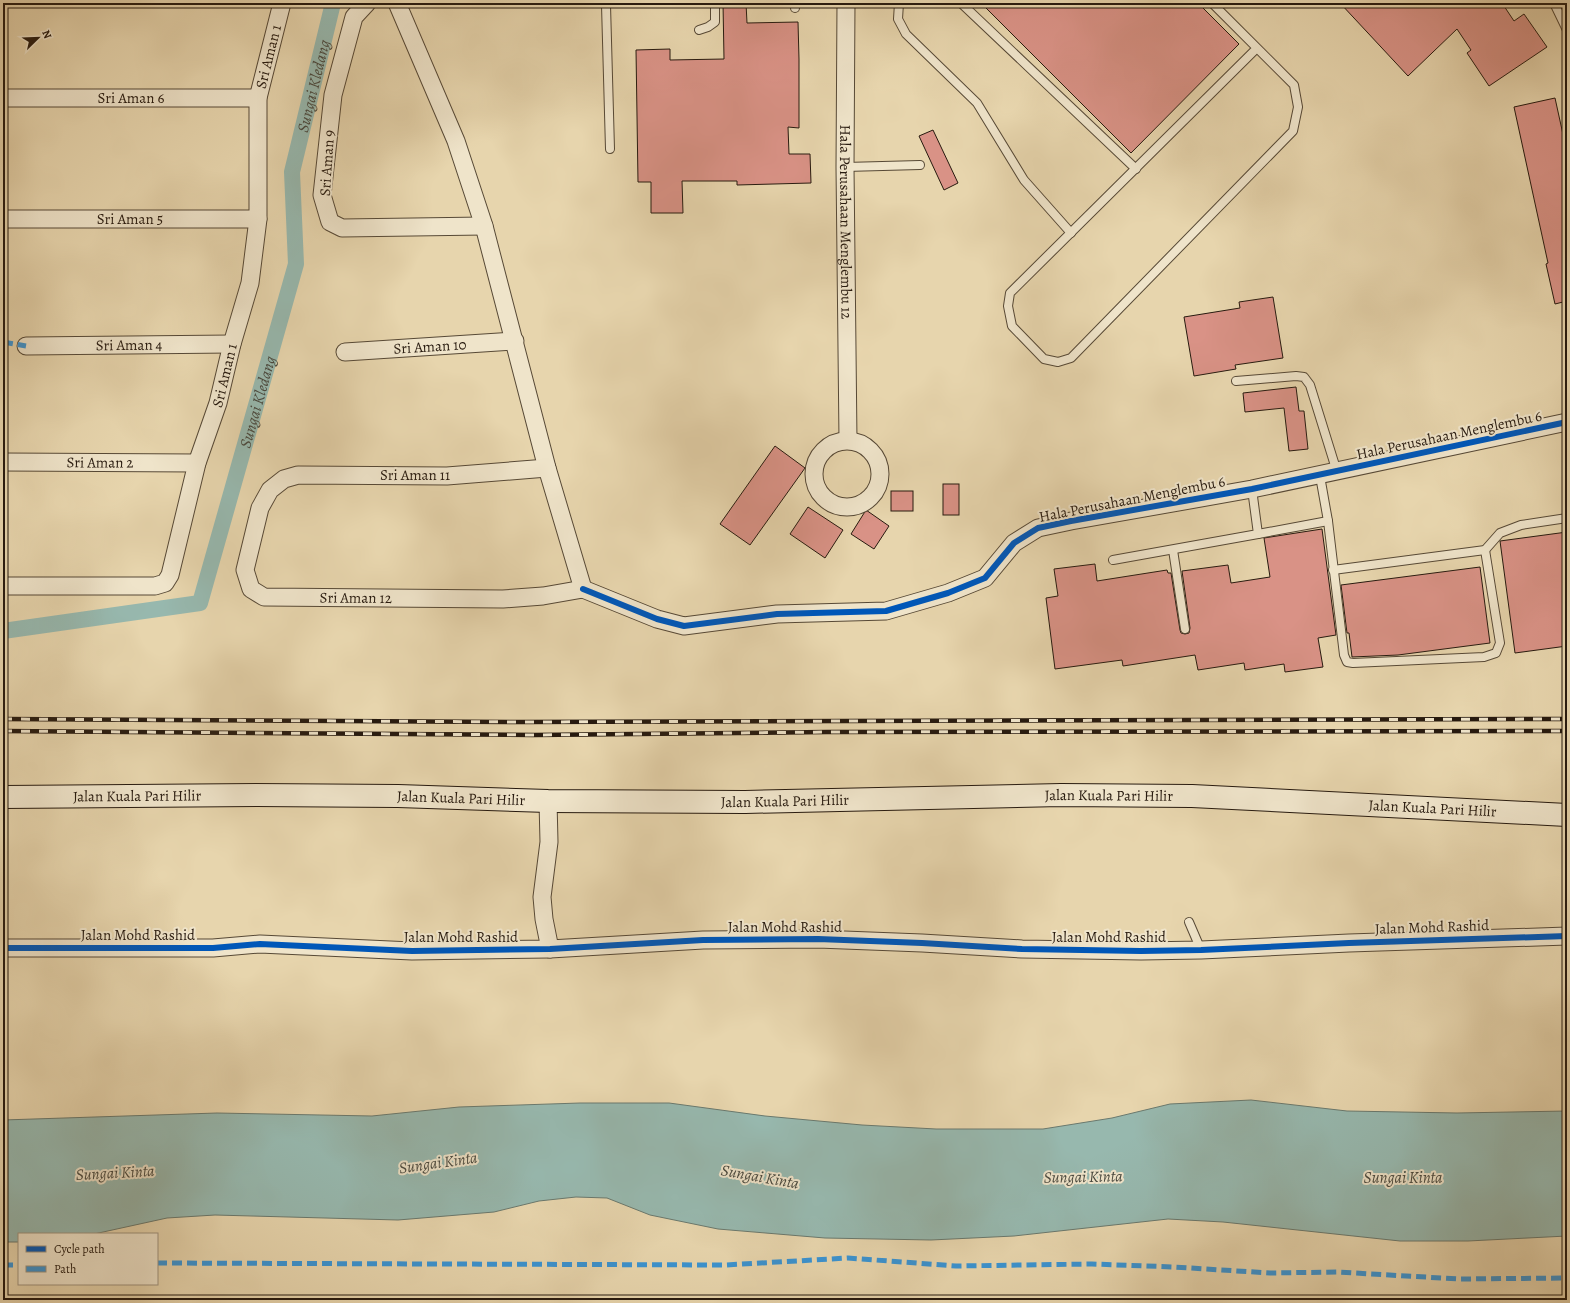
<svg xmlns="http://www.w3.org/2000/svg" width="1570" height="1303" font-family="Alegreya,serif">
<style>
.water{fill:#97b8ae;stroke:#6a796e}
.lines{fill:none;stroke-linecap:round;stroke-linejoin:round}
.canal{stroke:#97b8ae;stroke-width:16}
.building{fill:#d99286;stroke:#271a0f}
.lane-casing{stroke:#574936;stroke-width:10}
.street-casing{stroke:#574936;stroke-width:19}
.secondary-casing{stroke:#271a0f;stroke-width:24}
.lane{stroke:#efe4ca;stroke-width:8}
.street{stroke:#efe4ca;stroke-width:17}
.secondary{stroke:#efe4ca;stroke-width:22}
.rail-casing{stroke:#271a0f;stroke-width:4.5}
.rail{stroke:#efe4ca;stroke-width:3;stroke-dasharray:9;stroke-linecap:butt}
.quiet{stroke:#3b94d2;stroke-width:5;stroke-dasharray:10 5;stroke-linecap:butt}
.cycleway-casing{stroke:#efe4ca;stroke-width:8}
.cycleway{stroke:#0057b8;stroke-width:6}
.labels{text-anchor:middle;stroke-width:4;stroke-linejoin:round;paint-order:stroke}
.street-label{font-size:15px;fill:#271a0f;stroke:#efe4ca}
.water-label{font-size:16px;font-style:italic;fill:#49493f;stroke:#efe4ca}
</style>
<rect width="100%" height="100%" fill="#e7d5ad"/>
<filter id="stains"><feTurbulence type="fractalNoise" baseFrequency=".005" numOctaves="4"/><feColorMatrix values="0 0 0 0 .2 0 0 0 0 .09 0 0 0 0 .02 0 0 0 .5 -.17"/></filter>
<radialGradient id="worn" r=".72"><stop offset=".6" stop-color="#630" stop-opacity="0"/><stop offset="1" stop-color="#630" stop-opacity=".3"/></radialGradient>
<path class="water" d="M1251,1100L1347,1111L1457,1113L1567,1111V1236L1468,1241H1400L1223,1222L1168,1219L1014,1236L931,1240L825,1238L718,1229L650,1215L607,1198L576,1197L539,1201L494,1212L398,1220L215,1215L167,1218L94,1234H19V1242H3V1120L217,1113L372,1116L459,1107L580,1103H669L765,1116L862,1125L936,1129H1043L1112,1118L1170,1104Z"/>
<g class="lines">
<path class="canal" id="s1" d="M3,631L200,603L296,264L292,172L333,3"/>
</g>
<g class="building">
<path d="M723,3H746L747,23L798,22L799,59V128L788,127L789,154H810L811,183L737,185V181H682L683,213H651V182H638L636,50L670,49V60L724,59Z"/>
<path d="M981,3H1198L1239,44L1131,153Z"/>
<path d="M1340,3H1502L1514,21L1524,14L1547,47L1489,86L1467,53L1471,50L1457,29L1408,76Z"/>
<path d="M1555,98L1564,139H1567V301L1555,304L1546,264L1548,263L1514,107Z"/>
<path d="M933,130L958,183L944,190L919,136Z"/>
<path d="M1273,297L1283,358L1235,365L1236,369L1194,376L1184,317L1240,308L1239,302Z"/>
<path d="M1296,387L1299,411H1304L1308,449L1289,451L1284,408L1245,412L1243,393Z"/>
<path d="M775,446L805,468L750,545L720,524Z"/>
<rect x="943" y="484" width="16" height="31"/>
<rect x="891" y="491" width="22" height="20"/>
<path d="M808,507L843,530L825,558L790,534Z"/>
<path d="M866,510L889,526L874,549L851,534Z"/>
<path d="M1322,529L1336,635L1318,638L1323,667L1285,672L1284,664L1245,670L1244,663L1198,670L1195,655L1123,666L1122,660L1055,669L1046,598L1058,596L1054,569L1095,564L1097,581L1167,570L1168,573H1171L1180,630L1181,633L1185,634L1189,633L1190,628L1182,571L1228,565L1231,583L1270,577L1264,538Z"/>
<path d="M1567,532V646L1515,653L1500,541Z"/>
<path d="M1480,567L1490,643L1398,655L1352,657L1349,633H1347L1341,585Z"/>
</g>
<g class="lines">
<g class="lane-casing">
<g id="lane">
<path d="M607,3L606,5L610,149"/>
<path d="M899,3L898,19L906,34L977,103L1024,180L1071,233"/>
<path d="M961,3L1136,169"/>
<path d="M1212,3L1294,85L1298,107L1293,131L1071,358L1058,362L1044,359L1012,326L1008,306L1010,293L1257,48"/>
<path d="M1554,3L1567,30"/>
<path d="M795,8V3"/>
<path d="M699,30L708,27L715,22V3"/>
<path d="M845,167L920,165"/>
<path d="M1236,381L1296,376L1304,377L1310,385L1337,472"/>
<path d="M1320,476L1328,521L1344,655L1347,662L1353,663L1484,657L1496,653L1500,643L1485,550"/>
<path d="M1258,534L1328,521"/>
<path d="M1173,550L1185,629"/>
<path d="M1113,560L1258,534L1252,489"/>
<path d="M1333,570L1485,550L1500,533L1521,525L1567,518"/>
<path d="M1189,922L1201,950"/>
</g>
</g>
<g class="street-casing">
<g id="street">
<path d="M367,3L354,17L333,95L322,195L330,222L342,228L484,226"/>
<path d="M397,3L456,141L484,226L547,468L583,589"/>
<path id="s2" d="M846,3L845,167L848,440"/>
<path id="s3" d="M3,98H258"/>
<path id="s4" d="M3,219H258"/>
<path id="s5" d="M26,346L232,344"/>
<path id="s6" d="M345,352L515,341"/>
<circle cx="847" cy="474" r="33"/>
<path id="s7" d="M3,462L197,463"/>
<path id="s8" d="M547,468L447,476L298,475L284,479L270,490L260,508L245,570L251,589L264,597L503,599L543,596L583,589"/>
<path id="s9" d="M3,586H155L165,583L170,575L197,463L218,403L232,344L250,283L258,219V98L282,3"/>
<path d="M583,589L657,619L684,626L777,614L886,611L948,593L985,578L1014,543L1038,528L1071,521L1252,489L1567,422"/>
<path d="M548,801L549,842L542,897L544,919L550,949"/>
<path d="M3,948H213L260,944L412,951L550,949L703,940L818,939L922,943L1022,949L1141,951L1201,950L1349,943L1567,936"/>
</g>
</g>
<g class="secondary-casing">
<g id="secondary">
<path id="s10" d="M3,797L256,795L398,796L548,801L745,802L1061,795L1192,796L1567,815"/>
</g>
</g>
<use href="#lane" class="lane"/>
<use href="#street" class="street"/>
<use href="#secondary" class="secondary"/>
<g class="rail-casing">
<g id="rail">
<path d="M3,719L522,722L1567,719"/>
<path d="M3,731L534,735L827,732L1567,731"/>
</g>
</g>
<use href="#rail" class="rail"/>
<g class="quiet">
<path d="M3,342L26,346"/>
<path d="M157,1263L726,1265L848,1258L956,1266L1092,1264L1174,1267L1270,1273L1337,1272L1459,1279L1567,1278"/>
<path d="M3,1265H19"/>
</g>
<g class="cycleway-casing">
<g id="cycleway">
<path d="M583,589L657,619L684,626L777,614L886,611L948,593L985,578L1014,543L1038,528L1071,521L1252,489L1567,422"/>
<path d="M3,948H213L260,944L412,951L550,949L703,940L818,939L922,943L1022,949L1141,951L1201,950L1349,943L1567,936"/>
</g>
</g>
<use href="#cycleway" class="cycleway"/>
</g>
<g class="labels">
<g class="street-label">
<text dy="5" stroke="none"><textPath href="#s9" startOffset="703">Sri Aman 1</textPath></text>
<text dy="5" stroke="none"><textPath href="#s3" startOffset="128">Sri Aman 6</textPath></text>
<text transform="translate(327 163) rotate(-86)" y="5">Sri Aman 9</text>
<text dy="5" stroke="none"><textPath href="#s4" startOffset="127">Sri Aman 5</textPath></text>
<text dy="5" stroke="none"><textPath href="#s2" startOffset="219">Hala Perusahaan Menglembu 12</textPath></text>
<text dy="5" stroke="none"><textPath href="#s5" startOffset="103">Sri Aman 4</textPath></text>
<text dy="5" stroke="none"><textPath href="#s6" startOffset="85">Sri Aman 10</textPath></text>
<text dy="5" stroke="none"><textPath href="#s9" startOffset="379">Sri Aman 1</textPath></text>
<text transform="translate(1449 435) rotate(-12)" y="5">Hala Perusahaan Menglembu 6</text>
<text dy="5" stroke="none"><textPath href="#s7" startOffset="97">Sri Aman 2</textPath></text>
<text x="415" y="480">Sri Aman 11</text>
<text transform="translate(1132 499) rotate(-11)" y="5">Hala Perusahaan Menglembu 6</text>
<text dy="5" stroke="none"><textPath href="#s8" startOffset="493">Sri Aman 12</textPath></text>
<text dy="5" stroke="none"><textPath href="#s10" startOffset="134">Jalan Kuala Pari Hilir</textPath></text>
<text dy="5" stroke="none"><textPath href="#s10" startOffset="1106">Jalan Kuala Pari Hilir</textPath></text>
<text dy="5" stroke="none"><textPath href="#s10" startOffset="458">Jalan Kuala Pari Hilir</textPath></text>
<text dy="5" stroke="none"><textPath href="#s10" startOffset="782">Jalan Kuala Pari Hilir</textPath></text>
<text dy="5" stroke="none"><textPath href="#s10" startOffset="1430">Jalan Kuala Pari Hilir</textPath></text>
<text x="785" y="932">Jalan Mohd Rashid</text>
<text transform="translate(1432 927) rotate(-2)" y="5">Jalan Mohd Rashid</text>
<text x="138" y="940">Jalan Mohd Rashid</text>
<text x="461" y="942">Jalan Mohd Rashid</text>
<text x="1109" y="942">Jalan Mohd Rashid</text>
</g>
<g class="water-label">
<text dy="6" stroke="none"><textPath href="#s1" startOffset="732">Sungai Kledang</textPath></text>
<text dy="6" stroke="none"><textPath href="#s1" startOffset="408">Sungai Kledang</textPath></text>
<text transform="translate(438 1162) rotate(-8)" y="6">Sungai Kinta</text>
<text transform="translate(115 1172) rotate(-3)" y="6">Sungai Kinta</text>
<text transform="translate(760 1176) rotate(10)" y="6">Sungai Kinta</text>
<text transform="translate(1083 1176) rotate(-1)" y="6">Sungai Kinta</text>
<text x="1403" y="1183">Sungai Kinta</text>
</g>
</g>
<rect width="1570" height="1303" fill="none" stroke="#e7d5ad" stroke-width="16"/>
<rect x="4" y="4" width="1562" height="1295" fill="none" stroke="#271a0f" stroke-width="2"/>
<rect x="8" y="8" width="1554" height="1287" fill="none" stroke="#271a0f"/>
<rect x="18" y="1233" width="140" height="52" fill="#efe4ca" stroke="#9f937f"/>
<rect x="26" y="1246" width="20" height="6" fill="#0057b8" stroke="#9f937f"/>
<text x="54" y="1253" font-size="12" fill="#271a0f">Cycle path</text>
<rect x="26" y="1266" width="20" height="6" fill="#3b94d2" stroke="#9f937f"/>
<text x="54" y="1273" font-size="12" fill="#271a0f">Path</text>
<g transform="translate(38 38) rotate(67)" stroke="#efe4ca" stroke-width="3" paint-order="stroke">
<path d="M0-3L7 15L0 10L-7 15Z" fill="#271a0f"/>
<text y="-6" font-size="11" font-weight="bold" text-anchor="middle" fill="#271a0f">N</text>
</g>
<rect width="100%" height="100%" filter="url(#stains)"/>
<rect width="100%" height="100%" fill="url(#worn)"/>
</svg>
